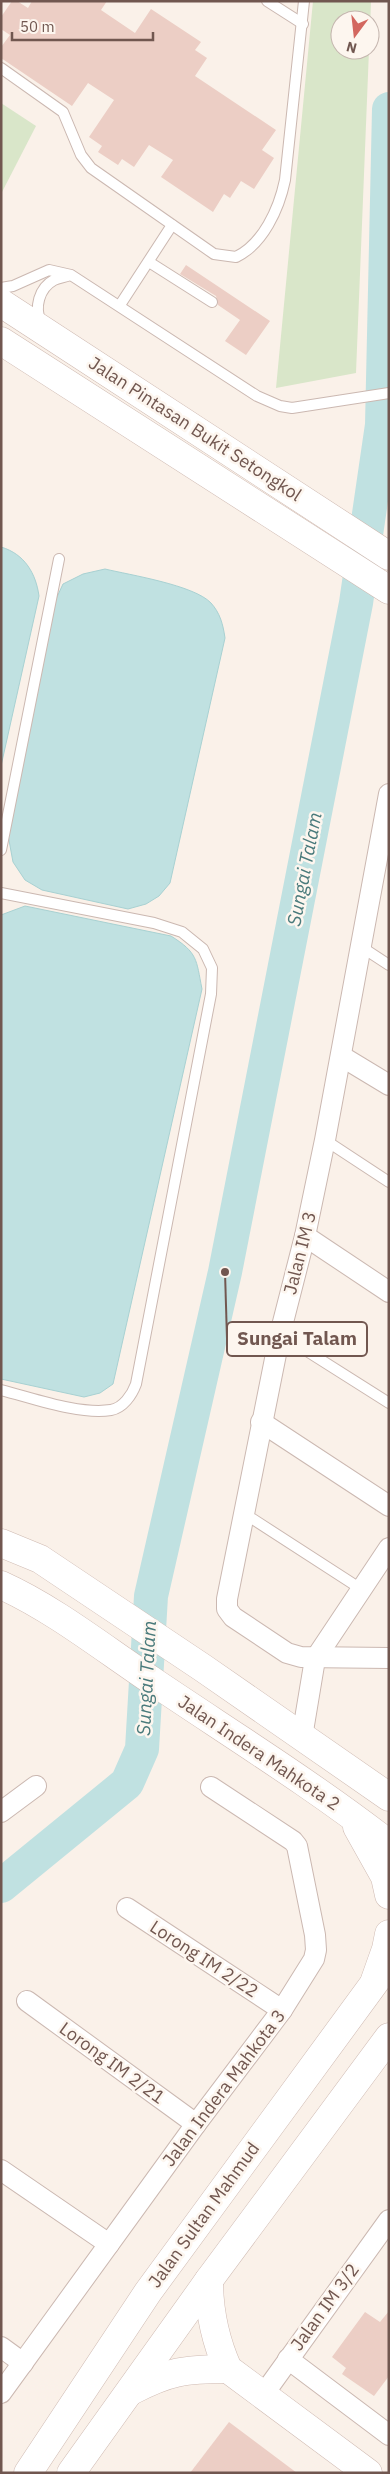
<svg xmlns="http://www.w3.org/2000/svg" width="390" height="2474" font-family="'IBM Plex Sans',sans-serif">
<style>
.green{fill:#d9e6c9}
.water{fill:#c0e1e1;stroke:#a8d1d2}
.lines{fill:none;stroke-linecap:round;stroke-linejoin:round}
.river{stroke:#c0e1e1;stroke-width:34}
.building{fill:#eccec5}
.lane-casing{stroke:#cbb8b1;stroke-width:12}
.street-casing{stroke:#cbb8b1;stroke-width:22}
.secondary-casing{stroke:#cfbab2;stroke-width:29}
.lane{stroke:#fff;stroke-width:10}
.street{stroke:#fff;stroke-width:20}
.secondary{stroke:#fff;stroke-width:28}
.labels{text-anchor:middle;stroke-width:5;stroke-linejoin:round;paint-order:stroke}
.street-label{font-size:18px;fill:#715750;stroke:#fdf6ef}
.water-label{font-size:19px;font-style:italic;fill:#497a7b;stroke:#fdf6ef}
.leader{fill:none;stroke:#715750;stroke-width:2}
.callout-dot{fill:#715750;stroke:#fdf6ef;stroke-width:2}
.callout{fill:#fdf6ef;stroke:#715750;stroke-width:2}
.callout-label{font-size:19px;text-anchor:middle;font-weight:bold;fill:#715750}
</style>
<rect width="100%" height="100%" fill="#faf1e9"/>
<g class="green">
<path d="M313,1H371L370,31V20H340V50H369L356,373L276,388Z"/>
<path d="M1,103L36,126L1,194Z"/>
</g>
<g class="water">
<path d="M1,547C25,554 36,574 39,596L1,766Z"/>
<path d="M105,569C130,575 194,585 211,603C220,613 223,624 225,638L170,883L159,896L146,904L128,909L42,890L25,880L13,862L8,835L51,610L63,584L83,574Z"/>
<path d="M25,906L171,936C198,953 196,959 202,989L113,1384L100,1393L84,1397L1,1379V915Z"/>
</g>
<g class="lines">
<path class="river" d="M1,1886L127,1783L142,1749L151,1596L225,1272L356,603L382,425L389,109"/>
</g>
<g class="building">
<path d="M12,1H17L28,8L32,1H107L101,10L135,33L151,9L201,42L195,50L207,58L195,76L276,130L262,150L274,158L254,189L241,181L230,198L224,194L213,212L161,177L173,160L149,145L134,167L122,159L118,165L98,152L102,146L89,137L114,100L88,83L72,106L1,58V47L10,35L1,29V17Z"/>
<path d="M186,265L270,321L246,355L225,341L240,320L218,305L216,296L180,274Z"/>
<path d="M389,2311V2376L374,2396L342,2374L346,2368L332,2357L365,2312L380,2322Z"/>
<path d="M229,2422L297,2473H190Z"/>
</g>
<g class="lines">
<g class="lane-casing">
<g id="lane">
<path d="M267,1L303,24"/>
<path d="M1,68L63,112L81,155L91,168L214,254L236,257C263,244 279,209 285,180L304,1"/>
<path d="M149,262L212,302"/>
<path d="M1,288L13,286L49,270L71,275L257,396L280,406L292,408L389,393"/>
<path d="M120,305L172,225"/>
<path d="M41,322C34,308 39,288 54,280C59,278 65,277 70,275"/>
<path d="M1,850L59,559"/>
<path d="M1,893L154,923L182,932L203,949L212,968L211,994L136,1384C132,1395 123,1408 111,1410C79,1415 33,1398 1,1390"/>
<path d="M360,946L389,965"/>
<path d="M325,1140L389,1182"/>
<path d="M280,1334L389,1403"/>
<path d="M245,1514L361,1589"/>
</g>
</g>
<g class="street-casing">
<g id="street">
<path d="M389,794L325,1140L305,1236L280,1334L227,1599V1609L233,1617L287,1653L301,1657L389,1658"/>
<path d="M341,1056L389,1085"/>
<path d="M305,1236L389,1292"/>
<path d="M261,1422L389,1506"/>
<path d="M302,1737L315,1659L389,1548"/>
<path d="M1,1812L36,1786"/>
<path d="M127,1908L282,2010"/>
<path d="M27,2001L196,2124"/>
<path d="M1,2170L109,2244"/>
<path d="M1,2347L23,2363"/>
<path d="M288,2359L389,2435"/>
<path d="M1,2393L196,2124L282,2010L314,1959L316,1950L315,1935L297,1846L293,1841L211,1787"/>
<path d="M263,2395L389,2220"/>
</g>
</g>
<g class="secondary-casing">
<g id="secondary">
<path d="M1,303L389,556"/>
<path d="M1,341L389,590"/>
<path d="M1,1543L40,1559L203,1668L389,1797"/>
<path d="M1,1585C54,1609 103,1648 151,1680C231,1734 313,1785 389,1844"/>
<path d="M357,1827L385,1877L389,1895"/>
<path d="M375,1980L386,1949L389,1934"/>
<path d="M209,2280C209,2312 215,2340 228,2369L368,2473"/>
<path d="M131,2391C169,2371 185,2369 228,2369"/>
<path d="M28,2473L148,2292L389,1963"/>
<path d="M71,2473L209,2280L389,2037"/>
</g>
</g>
<use href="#lane" class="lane"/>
<use href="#street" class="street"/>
<use href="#secondary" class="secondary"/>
</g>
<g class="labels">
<g class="street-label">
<text transform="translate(195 429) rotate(33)" y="6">Jalan Pintasan Bukit Setongkol</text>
<text transform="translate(300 1253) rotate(-76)" y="6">Jalan IM 3</text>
<text transform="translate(259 1753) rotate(34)" y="6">Jalan Indera Mahkota 2</text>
<text transform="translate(204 1959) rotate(33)" y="6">Lorong IM 2/22</text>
<text transform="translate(112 2063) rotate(36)" y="6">Lorong IM 2/21</text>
<text transform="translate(224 2088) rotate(-53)" y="6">Jalan Indera Mahkota 3</text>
<text transform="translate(204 2215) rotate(-54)" y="6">Jalan Sultan Mahmud</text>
<text transform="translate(325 2307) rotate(-54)" y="6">Jalan IM 3/2</text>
</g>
<g class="water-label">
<text transform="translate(304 869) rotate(-79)" y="7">Sungai Talam</text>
<text transform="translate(146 1678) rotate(-87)" y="7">Sungai Talam</text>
</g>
</g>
<path class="leader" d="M225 1272L227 1339"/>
<circle class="callout-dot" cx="225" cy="1272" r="5"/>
<rect class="callout" x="227" y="1322" width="140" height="34" rx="5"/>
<g class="callout-label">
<text x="297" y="1345">Sungai Talam</text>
</g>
<rect width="390" height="2474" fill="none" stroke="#715750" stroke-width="5"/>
<g transform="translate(355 35) rotate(195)"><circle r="24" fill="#fdf6ef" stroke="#c5b6af"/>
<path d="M0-4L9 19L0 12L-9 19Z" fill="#d3675f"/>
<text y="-8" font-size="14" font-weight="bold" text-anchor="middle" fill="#715750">N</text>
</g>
<path d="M12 32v8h141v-8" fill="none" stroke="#715750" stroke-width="2.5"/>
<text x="20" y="32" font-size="15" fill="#715750" stroke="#fdf6ef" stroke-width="4" paint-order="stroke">50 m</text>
</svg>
